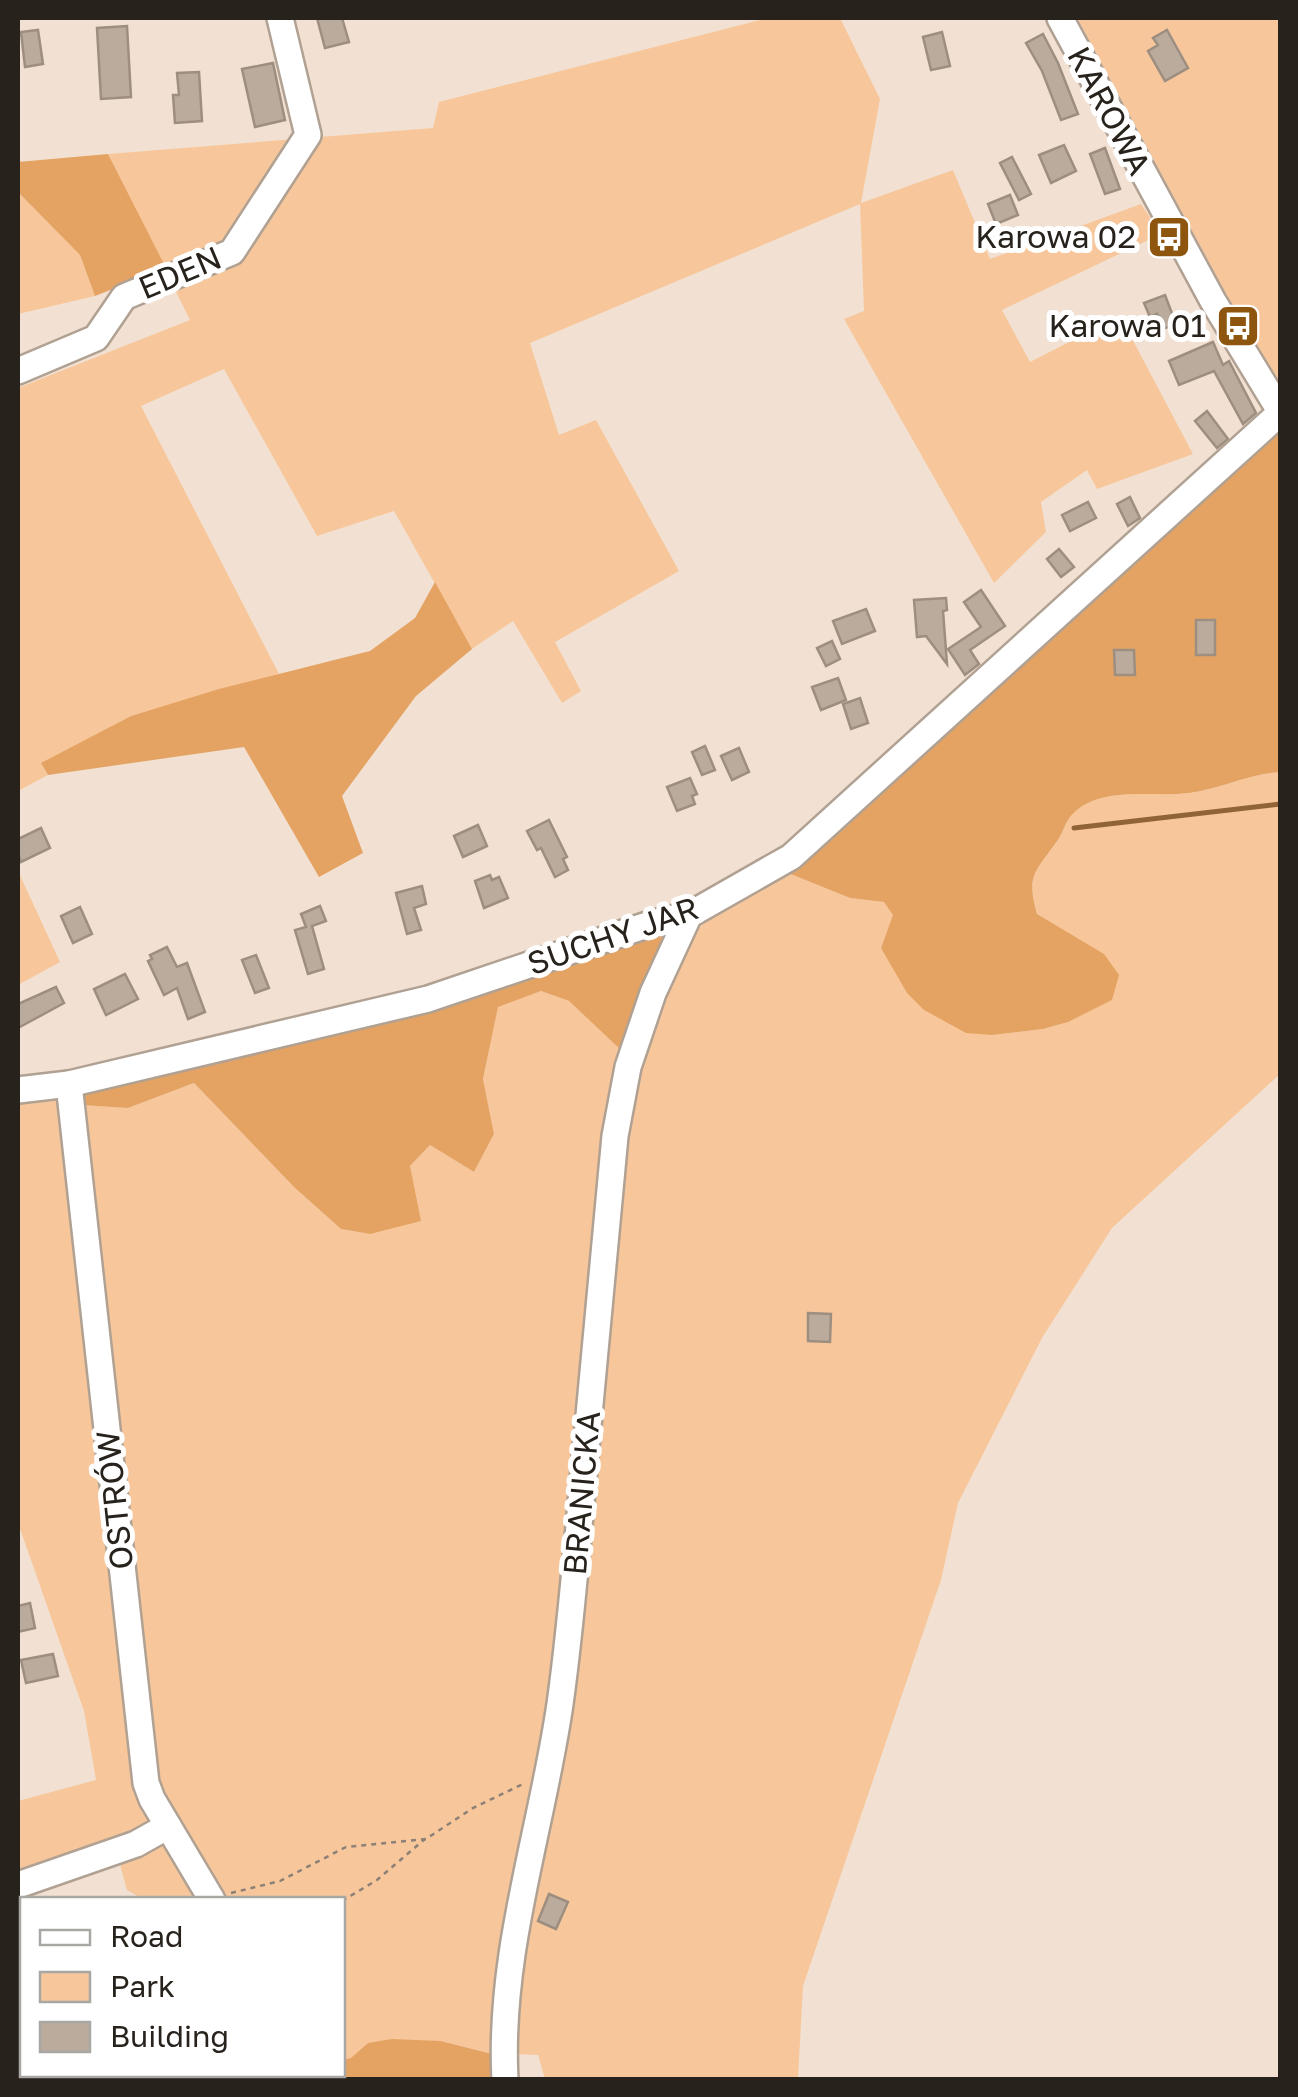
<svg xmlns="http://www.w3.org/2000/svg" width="1298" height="2097" font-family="'Golos Text',sans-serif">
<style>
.green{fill:#f7c79b}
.forest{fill:#e4a363}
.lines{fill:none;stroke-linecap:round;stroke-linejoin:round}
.stream{stroke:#916435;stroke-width:5}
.building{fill:#bbab9d;stroke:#9d8e80;stroke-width:2.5}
.minor-casing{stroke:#b0a193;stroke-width:30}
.path{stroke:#8d8177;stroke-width:2.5;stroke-dasharray:5 5;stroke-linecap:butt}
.minor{stroke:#fff;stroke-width:25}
.labels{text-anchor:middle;stroke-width:10;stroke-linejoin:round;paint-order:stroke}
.street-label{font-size:32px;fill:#28221c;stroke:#fff}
.poi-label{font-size:32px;fill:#28221c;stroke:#fff;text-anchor:end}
</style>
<rect width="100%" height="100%" fill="#f2e1d2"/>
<g class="green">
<path d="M768,18H840L880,99L861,203L953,170L990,259L1141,204L1161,234L1002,310L1030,362L1120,316L1193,454L1097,489L1087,470L1041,502L1046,532L994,583L844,319L864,311L860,204L530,343L559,435L596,420L679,571L555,642L581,691L562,703L513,621L472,649L394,511L317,536L224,369L141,406L279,674L131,716L42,764L48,775L18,791V388L190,320L108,154L433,128L439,102Z"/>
<path d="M1077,18H1280V394Z"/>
<path d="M18,192L80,255L95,296L18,314Z"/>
<path d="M1280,772V1074L1112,1228L1042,1338L958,1503L941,1580L803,1986L798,2079H545L538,2055L514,2054V1988L529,1937L573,1705L588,1584L620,1166L637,1070L659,1001L693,935L719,907L786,871L850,898L884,902L894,915L881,948L895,969L992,1035L1043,1029L1068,1022L1058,928L1037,914C1027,877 1033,874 1055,844C1062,836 1064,825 1070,817C1098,784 1152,798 1189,793C1220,789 1249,774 1280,772Z"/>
<path d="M18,871L60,962L18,985Z"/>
<path d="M541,991L569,1001L624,1053L557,1657L527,1815L496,2055L441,2041L368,2043L351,2059L343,2060L342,1900L223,1899L160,1796L152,1771L81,1105L128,1108L194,1083L295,1188L341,1229L370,1234L410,1166L430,1145L474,1172L494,1134L483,1079L498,1006Z"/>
<path d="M62,1092L132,1732L208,1899H143L127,1890L115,1846L18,1880V1801L96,1780L84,1711L18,1523V1095Z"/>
</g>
<g class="forest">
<path d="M108,154L166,268L95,296L80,255L18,192V162Z"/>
<path d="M1280,430V772C1249,774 1220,789 1189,793C1152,798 1098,784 1070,817C1064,825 1062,836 1055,844C1033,874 1027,877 1037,914L1104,954L1119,975L1112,1000L1068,1022L1043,1029L992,1035L966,1033L924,1010L907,993L881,948L893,915L884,902L850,898L786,872Z"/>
<path d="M435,582L472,649L416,696L342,796L363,853L319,877L244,747L48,775L41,763L131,716L219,689L370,651L415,618Z"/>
<path d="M668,930L667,944L624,1053L569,1001L541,991L498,1007L483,1079L494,1134L474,1172L430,1145L410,1166L421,1221L370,1234L341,1229L295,1188L194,1083L128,1108L81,1105L80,1086Z"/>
<path d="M392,2039L441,2041L496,2055L497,2079L314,2080L316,2075L342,2074L343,2060L351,2058L368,2043Z"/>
</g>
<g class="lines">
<path class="stream" d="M1074,828L1280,804"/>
</g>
<g class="building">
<path d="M317,18H342L349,42L325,48Z"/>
<path d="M127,26L131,97L101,99L97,28Z"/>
<path d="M38,30L43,64L25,67L21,32Z"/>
<path d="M1167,30L1188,68L1165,81L1148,51L1158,45L1153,38Z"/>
<path d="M942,32L950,66L931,70L923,37Z"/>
<path d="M1043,34L1058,63L1078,114L1061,120L1042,71L1026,43Z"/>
<path d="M273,63L285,120L255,127L242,69Z"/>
<path d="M199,72L202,121L175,123L173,95H179L177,73Z"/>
<path d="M1064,145L1076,171L1051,183L1039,155Z"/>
<path d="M1105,148L1120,189L1105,194L1090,154Z"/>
<path d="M1012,157L1031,194L1019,200L1000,163Z"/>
<path d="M1010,195L1018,215L996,224L988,204Z"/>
<path d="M1165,295L1176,324L1163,329L1157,314L1150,317L1144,303Z"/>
<path d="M1213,342L1223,365L1229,361L1256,413L1243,424L1214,371L1179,385L1169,361Z"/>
<path d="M1207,411L1228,439L1217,448L1195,421Z"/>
<path d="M1130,497L1140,518L1128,526L1117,504Z"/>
<path d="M1088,502L1096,518L1070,531L1062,515Z"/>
<path d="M1059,549L1074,567L1061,577L1047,559Z"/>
<path d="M981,590L1005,626L970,650L979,664L965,675L948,649L981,627L964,602Z"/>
<path d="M946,598L947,610L943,611L947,664L926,636L917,637L914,600Z"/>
<path d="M866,609L875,631L842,644L833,621Z"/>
<rect x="1196" y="620" width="19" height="35"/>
<path d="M832,641L840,659L826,666L817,648Z"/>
<path d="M1114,650H1134L1135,675H1115Z"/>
<path d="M838,678L846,700L821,710L812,687Z"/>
<path d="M860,698L868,723L851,729L843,704Z"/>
<path d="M705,746L715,770L702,775L692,752Z"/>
<path d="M739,748L749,772L732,780L721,756Z"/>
<path d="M690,778L697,794L692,796L695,804L677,811L667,787Z"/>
<path d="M549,820L567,857L563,859L568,870L555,877L541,848L537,850L527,831Z"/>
<path d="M478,825L487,846L463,857L454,836Z"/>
<path d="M41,828L50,848L21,862L18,854V839Z"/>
<path d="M490,875L492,880L499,877L508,898L484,908L475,881Z"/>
<path d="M422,886L426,904L414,908L421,930L407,934L396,893Z"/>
<path d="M320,906L326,921L312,926L324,969L308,974L295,930L306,927L301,914Z"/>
<path d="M80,907L92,934L73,943L61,916Z"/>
<path d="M167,947L177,967L187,963L205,1012L188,1019L177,988L164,995L148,961L152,959L150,955Z"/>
<path d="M256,955L269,988L255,993L242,960Z"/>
<path d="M125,974L138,999L106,1015L94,989Z"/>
<path d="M56,987L64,1003L18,1028V1004Z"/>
<path d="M808,1313L831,1314L830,1342L808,1341Z"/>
<path d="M30,1603L35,1628L18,1632V1606Z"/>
<path d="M53,1654L58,1676L26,1683L21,1660Z"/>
<path d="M549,1894L568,1902L556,1929L538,1921Z"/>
</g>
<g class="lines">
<g class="minor-casing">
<g id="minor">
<path d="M1060,18L1213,301L1280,411"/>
<path d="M18,371L96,338L124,297L232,252L308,135L280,18"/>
<path d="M69,1084L146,1783L152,1799L212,1900"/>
<path d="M18,1090L69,1084L428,999L653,923L689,915L791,857L1280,413"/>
<path d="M18,1885L136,1844L168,1826"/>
<path d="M308,2080L309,2074"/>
<path d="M505,2080C498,1952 542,1829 560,1704C571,1626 577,1548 584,1469C594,1358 604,1247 615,1136L628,1067L653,993L689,915"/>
</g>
</g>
<g class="path">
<path d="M231,1893L280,1881L346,1847L426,1839L473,1808L523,1784"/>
<path d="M342,1901L377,1880L425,1839"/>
</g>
<use href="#minor" class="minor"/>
</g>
<defs>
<g id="bus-square" transform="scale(2.25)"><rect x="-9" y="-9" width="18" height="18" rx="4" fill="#8d550d" stroke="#fff"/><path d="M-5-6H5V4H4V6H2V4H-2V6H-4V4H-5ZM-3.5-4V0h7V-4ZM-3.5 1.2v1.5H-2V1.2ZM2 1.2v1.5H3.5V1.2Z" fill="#fff"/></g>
</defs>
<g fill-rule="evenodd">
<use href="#bus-square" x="1169" y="237"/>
<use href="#bus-square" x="1238" y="326"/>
</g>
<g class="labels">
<g class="street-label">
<text transform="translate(1109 111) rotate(62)" y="11">KAROWA</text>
<text transform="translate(180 273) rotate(-23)" y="11">EDEN</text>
<text transform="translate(613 936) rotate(-19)" y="11">SUCHY JAR</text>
<text transform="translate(582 1493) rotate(-85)" y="11">BRANICKA</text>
<text transform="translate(115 1500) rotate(-96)" y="11">OSTRÓW</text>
</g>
<g class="poi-label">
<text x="1136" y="248">Karowa 02</text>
<text x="1206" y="337">Karowa 01</text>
</g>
</g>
<rect width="1298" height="2097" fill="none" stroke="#28221c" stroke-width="40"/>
<rect x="20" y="1897" width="325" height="180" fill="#ffffff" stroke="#a9a7a4" stroke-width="2.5"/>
<rect x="40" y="1930" width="50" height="15" fill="#ffffff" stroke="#a9a7a4" stroke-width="2.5"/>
<text x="110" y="1947" font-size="30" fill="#28221c">Road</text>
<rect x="40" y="1972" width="50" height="30" fill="#f7c79b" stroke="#a9a7a4" stroke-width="2.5"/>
<text x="110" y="1997" font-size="30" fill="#28221c">Park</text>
<rect x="40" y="2022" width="50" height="30" fill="#bbab9d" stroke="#a9a7a4" stroke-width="2.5"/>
<text x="110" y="2047" font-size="30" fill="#28221c">Building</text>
</svg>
